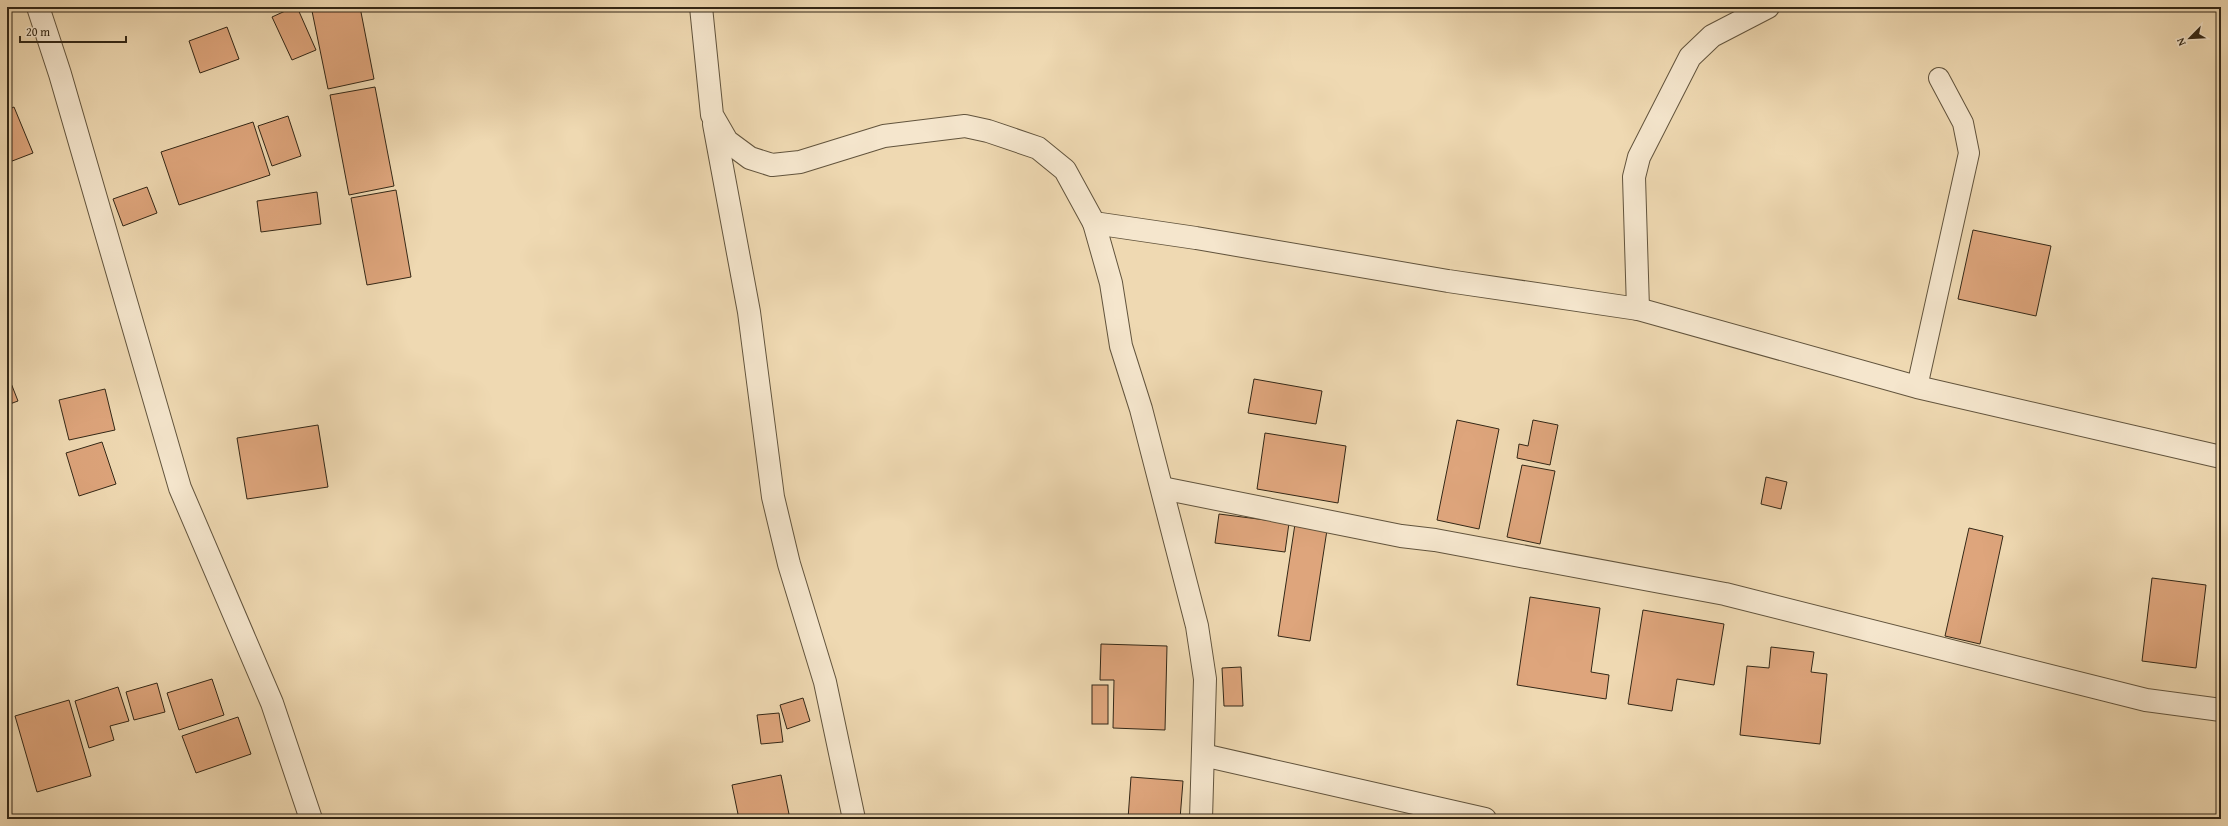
<svg xmlns="http://www.w3.org/2000/svg" width="2228" height="826" font-family="'Gentium Book Plus',serif">
<style>
.building{fill:#dea57c;stroke:#332716}
.lines{fill:none;stroke-linecap:round;stroke-linejoin:round}
.service-casing{stroke:#62543d;stroke-width:22}
.minor-casing{stroke:#62543d;stroke-width:24}
.service{stroke:#f5e6cd;stroke-width:20}
.minor{stroke:#f5e6cd;stroke-width:22}
</style>
<rect width="100%" height="100%" fill="#efd9b2"/>
<filter id="stains"><feTurbulence type="fractalNoise" baseFrequency=".005" numOctaves="4"/><feColorMatrix values="0 0 0 0 .2 0 0 0 0 .09 0 0 0 0 .02 0 0 0 .5 -.17"/></filter>
<radialGradient id="worn" r=".72"><stop offset=".6" stop-color="#630" stop-opacity="0"/><stop offset="1" stop-color="#630" stop-opacity=".3"/></radialGradient>
<g class="building">
<path d="M294,7H297L316,50L292,60L272,17Z"/>
<path d="M332,7H360L374,79L328,89L312,11Z"/>
<path d="M227,27L239,59L200,73L189,41Z"/>
<path d="M375,87L394,186L349,195L330,95Z"/>
<path d="M14,107L33,153L7,163V110Z"/>
<path d="M288,116L301,156L272,166L258,126Z"/>
<path d="M253,122L270,175L179,205L161,152Z"/>
<path d="M147,187L157,213L123,226L113,199Z"/>
<path d="M396,190L411,277L367,285L351,198Z"/>
<path d="M317,192L321,224L261,232L257,201Z"/>
<path d="M1973,230L2051,246L2036,316L1958,299Z"/>
<path d="M7,373L18,401L7,405Z"/>
<path d="M1254,379L1322,391L1316,424L1248,413Z"/>
<path d="M105,389L115,430L69,440L59,400Z"/>
<path d="M1457,420L1499,429L1479,529L1437,520Z"/>
<path d="M1533,420L1558,425L1550,465L1517,458L1519,444L1528,446Z"/>
<path d="M318,425L328,487L247,499L237,438Z"/>
<path d="M1265,433L1346,446L1338,503L1257,489Z"/>
<path d="M102,442L116,484L79,496L66,453Z"/>
<path d="M1522,465L1555,471L1540,544L1507,537Z"/>
<path d="M1766,477L1787,482L1781,509L1761,504Z"/>
<path d="M1219,514L1289,523L1285,552L1215,543Z"/>
<path d="M1295,524L1327,530L1310,641L1278,636Z"/>
<path d="M1969,528L2003,536L1980,644L1945,636Z"/>
<path d="M2152,578L2206,585L2196,668L2142,661Z"/>
<path d="M1530,597L1600,608L1591,672L1609,675L1606,699L1517,685Z"/>
<path d="M1643,610L1724,624L1714,685L1677,679L1672,711L1628,704Z"/>
<path d="M1101,644L1167,646L1165,730L1113,728L1114,680H1100Z"/>
<path d="M1771,647L1814,652L1811,672L1827,674L1820,744L1740,735L1747,666L1769,668Z"/>
<path d="M1241,667L1243,706H1224L1222,668Z"/>
<path d="M212,679L224,715L179,730L167,693Z"/>
<path d="M157,683L165,712L134,720L126,692Z"/>
<rect x="1092" y="685" width="16" height="39"/>
<path d="M118,687L129,721L110,726L114,740L89,748L75,701Z"/>
<path d="M803,698L810,721L787,729L780,705Z"/>
<path d="M69,700L91,776L37,792L15,716Z"/>
<path d="M779,713L783,742L761,744L757,715Z"/>
<path d="M238,717L251,754L196,773L182,736Z"/>
<path d="M781,775L790,819H739L732,785Z"/>
<path d="M1131,777L1183,781L1180,819H1128Z"/>
</g>
<g class="lines">
<g class="service-casing">
<path id="service" d="M1917,387L1969,153L1963,123L1939,78"/>
</g>
<g class="minor-casing">
<g id="minor">
<path d="M38,7L60,74L180,488L272,703L311,819"/>
<path d="M701,7L712,115L727,141L750,158L772,165L800,162L884,136L965,126L988,131L1038,148L1065,170L1094,223L1196,238L1448,281L1638,309L1917,387L2221,457"/>
<path d="M714,124L749,312L773,497L789,564L825,682L854,819"/>
<path d="M1094,223L1111,283L1121,346L1141,409L1197,626L1205,679L1201,819"/>
<path d="M1638,309L1634,177L1639,157L1690,57L1712,36L1768,7"/>
<path d="M1162,488L1401,536L1435,540L1725,594L2146,700L2221,710"/>
<path d="M1203,755L1485,819"/>
</g>
</g>
<use href="#service" class="service"/>
<use href="#minor" class="minor"/>
</g>
<rect width="2228" height="826" fill="none" stroke="#efd9b2" stroke-width="24"/>
<rect x="8" y="8" width="2212" height="810" fill="none" stroke="#332716" stroke-width="2"/>
<rect x="12" y="12" width="2204" height="802" fill="none" stroke="#332716"/>
<g transform="translate(2190 38) rotate(246)" stroke="#f5e6cd" stroke-width="3" paint-order="stroke">
<path d="M0-3L7 15L0 10L-7 15Z" fill="#332716"/>
<text y="-6" font-size="11" font-weight="bold" text-anchor="middle" fill="#332716">N</text>
</g>
<path d="M20 36v6h106v-6" fill="none" stroke="#332716" stroke-width="2"/>
<text x="26" y="36" font-size="12" fill="#332716" stroke="#f5e6cd" stroke-width="3" paint-order="stroke">20 m</text>
<rect width="100%" height="100%" filter="url(#stains)"/>
<rect width="100%" height="100%" fill="url(#worn)"/>
</svg>
